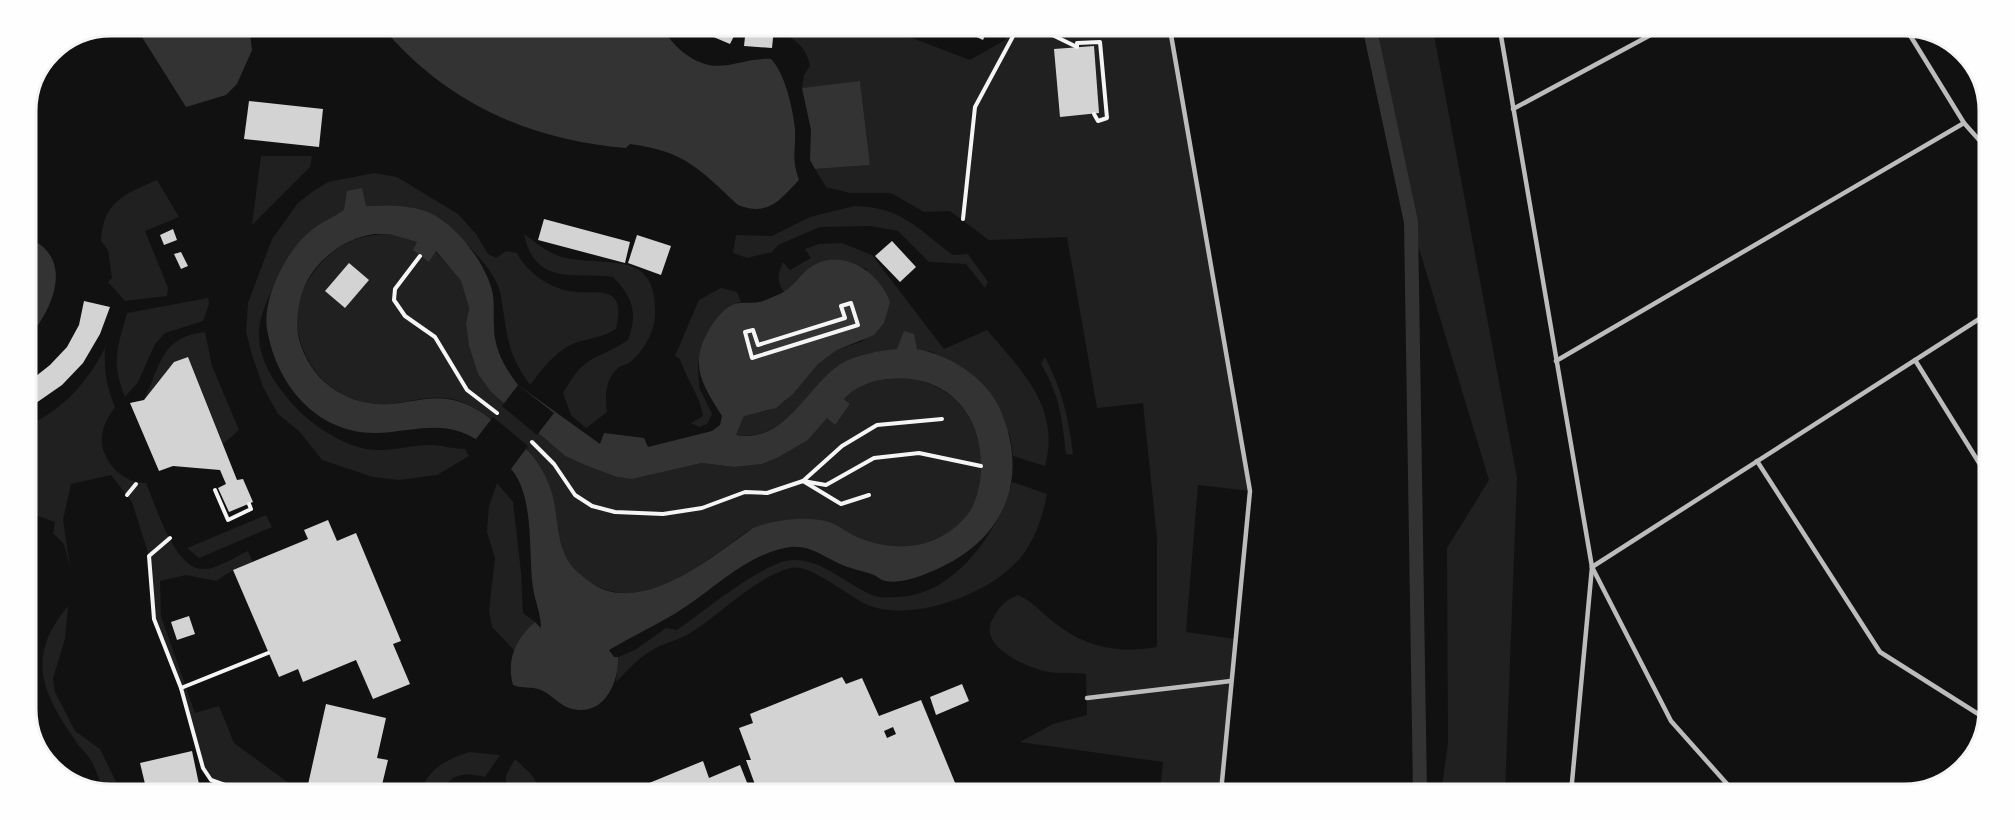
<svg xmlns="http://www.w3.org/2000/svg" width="2015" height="820" font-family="'Public Sans',sans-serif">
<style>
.green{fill:#202020}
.water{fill:#333;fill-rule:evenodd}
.pier{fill:#111}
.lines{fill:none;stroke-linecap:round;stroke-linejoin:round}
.stream{stroke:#333;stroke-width:14}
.building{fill:#d3d3d3;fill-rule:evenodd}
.path{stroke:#f5f5f5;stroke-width:4}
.service{stroke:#bcbcbc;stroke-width:4.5}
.rim{fill:none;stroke:#f5f5f5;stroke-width:3}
</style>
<rect width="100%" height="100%" fill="#111"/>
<g class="green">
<path d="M773,28H886L970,60L1005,40L1011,29H1170L1250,491L1198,485L1186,632L1235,639L1221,792H1160L1163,762L1020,742L1053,724L1087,715L1086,674C1074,672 1061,674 1049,672C1029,668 978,648 992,620C999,607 1004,601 1018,595C1032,601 1040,611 1051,620C1084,647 1116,654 1157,647V538L1143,403L1097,408L1067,237L989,240L950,211L924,212L891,193H850L826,187L815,169L870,165L860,82L802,88L804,75L810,66C806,44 792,38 773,28Z"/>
<path d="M1370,30H1433L1517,478L1505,793H1441L1448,743L1447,548L1489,480L1411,222Z"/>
<path d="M261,156H312L310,167L252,225Z"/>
<path d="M374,173L397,177L458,214L476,234L488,254L496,258L506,251L517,253C527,272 547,286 568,291C594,296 628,280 616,329C602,338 590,338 575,343C556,350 542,370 530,385C504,349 508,332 500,292C495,269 458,234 440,220C428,211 415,209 401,207C337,197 297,235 272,290C263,310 255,327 261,351C266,370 277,386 290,401C307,422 338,443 366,449C388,453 414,444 434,445C444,446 454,449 465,449L469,456L437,475L399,480L373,477L322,460L300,432L278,414L263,387L252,355L246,332L248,303L272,239L298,203L312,192L328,182Z"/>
<path d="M157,180L179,217L145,231L168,288L167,296L125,301L108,282L112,278L108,250L101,241C103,201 125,194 157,180Z"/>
<path d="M854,206C903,207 917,229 953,255L968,254L988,282L985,288L966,264L929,262L898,231L871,226L820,227L778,245L772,252L747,258L733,253L736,235L772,236L810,217Z"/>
<path d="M389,234L417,242L429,262L435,251L461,281L469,308L466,324L469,346L478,374L491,392L565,456L585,465L617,477L632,479L702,463L734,467L762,464L779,457L808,440L827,417L835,424L850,404L844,399C854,387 872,380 888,379C946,374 983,414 981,470C980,484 977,501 970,512C945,550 894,555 857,537C845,531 837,524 823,521C803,516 774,521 755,528C746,531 737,539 729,545C698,566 661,597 622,593C599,591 571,575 562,553C556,539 558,524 555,510C551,489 541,463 526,448C508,430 483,410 459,401C436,393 414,401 391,404C346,408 309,379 299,336C292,311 304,280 322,262C342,241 362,235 389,234Z"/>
<path d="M524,234C535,242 547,252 559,256C603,270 658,244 655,316C654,333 643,352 629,363C625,365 620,365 617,369C605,380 605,397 607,412L586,428L571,415L563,393C587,352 593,363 628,340C638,313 633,297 613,277C575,272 535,287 524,234Z"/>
<path d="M842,243L872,255L944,349L987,330C1022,371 1061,408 1045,466L1013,456L1010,435L965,370L932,352L917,349L904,332L898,349C883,351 865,352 852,359C813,381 788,443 735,435L744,416L752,412L767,411L785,401L818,364L837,350L863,341L867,269C843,259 820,256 800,276C793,282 793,287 784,292C776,281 778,274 783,262L790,270L811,258L805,249L819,244Z"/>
<path d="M721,288L737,292L741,302L729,306L698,364L699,387L712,414L707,424L699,427L691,423L703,416C700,395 686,379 680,359L675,356L699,300Z"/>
<path d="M208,298L209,304L203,321L165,333L155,344L138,382L125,397C111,361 117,349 127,313Z"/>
<path d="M205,332L212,366L239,430L223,444L188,357L174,362L144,400C161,364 161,337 205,332Z"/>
<path d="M105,348C104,370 106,386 115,407C108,417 101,428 102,442C103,463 125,484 146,483C156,506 175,571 204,569C218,569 236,556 248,551L253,562L233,570L216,581L186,575L160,581L161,616L195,713L219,706L234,743L297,789H236L211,780L203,768L181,688L154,619L149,556L132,502L111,475L71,484L63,520L70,567L64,544L53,533L55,522L26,512V426C63,410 86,384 105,348Z"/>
<path d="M1045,357C1062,389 1069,419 1073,455L1066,454C1062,418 1060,396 1041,364Z"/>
<path d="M1012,482L1047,494C1043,514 1037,535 1024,553C997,592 913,624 868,605C848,597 811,563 791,568C760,574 719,615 692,632C680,640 666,642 654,649C639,657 628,670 616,682L618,657L635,650L666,628L677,630C703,612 763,562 792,560C822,558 848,586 875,596C881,598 890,597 897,597C954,596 998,533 1012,482Z"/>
<path d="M497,483L513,502L521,572L523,613L535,622L514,650L492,627L489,610L495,558L487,532L489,506Z"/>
<path d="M266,515L272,527L199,558L187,548Z"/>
<path d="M68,606L65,639L53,678L55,692L75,731L100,749L119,788H104C98,779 96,768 90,759C86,752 79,747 75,740C41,691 26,656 68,606Z"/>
<path d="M469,752L500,755L485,777C467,773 454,772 443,789H422C430,767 448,759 469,752Z"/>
<path d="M515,759L531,774L541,790H515L506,782V775Z"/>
</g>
<g class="water">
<path d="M135,26H249L252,50L237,84L226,95L186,107Z"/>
<path d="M381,26L663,27C668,38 675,46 684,53C718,79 737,57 771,59C785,73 793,109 795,129C796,151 791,157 799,180C780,200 768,217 738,205C699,169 685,151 630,144L626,148C528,140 445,102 381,26Z"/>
<path d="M860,81L870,165L815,169L810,160L811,130L802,88Z"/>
<path d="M362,188L366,206C386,205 407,205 425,211C455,222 484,261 492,290C495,302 493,315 494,327C494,349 505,368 518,385L600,444L604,433L644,438L648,447L712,431L720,425L722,416C702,384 688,364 710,328C715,320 723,309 732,305C742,301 749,304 759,302C766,301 773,296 780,294C795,287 799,273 814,265C844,248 880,273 890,302L884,323L874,335L837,350L818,364L793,394L776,408L744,416L736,435C785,444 806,388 839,365C856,354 878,351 897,349L904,331L914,334L917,349C949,355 985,377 999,407C1031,477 1005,540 935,570C921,576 902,584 886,581C882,581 878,577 874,575C863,571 851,569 840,564C820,555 808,543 785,548C744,556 711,592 676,613C654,626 631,637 609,650L614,657H618C619,685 602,719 569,708C558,704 551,694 541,690C531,686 523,689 513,685C506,659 516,639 535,622L541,628C541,613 535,602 533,588C528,554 535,496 511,469C498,455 479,438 461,432C433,422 403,433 375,433C315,433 276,383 267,329C262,298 288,247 313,229C322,222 334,217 344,210L347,191ZM374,234H389L417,242L413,250L429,262L436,251L461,281L469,308L466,324L469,346L478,374L491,392L565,456L585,465L617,477L632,479L702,463L734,467L762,464L779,457L808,440L827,418L835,425L850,404L844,399C854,387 873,380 888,379C947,373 983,414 981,470C980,484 977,502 968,514C940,549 897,554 857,537C846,532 838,524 825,521C804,516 773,520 753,528C714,555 658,604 608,591C598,588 589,582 581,575C555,554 560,527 553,497C549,480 537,458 524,447C505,430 482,408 457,401C434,394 414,402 390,404C347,407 310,381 299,339C294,318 300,288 314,270C329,251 349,238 374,234Z"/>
<path d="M26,237C76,256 54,310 26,340Z"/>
</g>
<g class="pier">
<path d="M518,385L554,413L537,435L502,406Z"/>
<path d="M493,417L528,446L511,469L476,439Z"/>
</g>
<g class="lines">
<path class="stream" d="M1370,30L1411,222L1420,793"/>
</g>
<g class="building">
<path d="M706,28H738L730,44L704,33Z"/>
<path d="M746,28H774L772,48L744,46Z"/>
<path d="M957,28L988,29L983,40Z"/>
<path d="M1094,46L1099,113L1060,117L1054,49Z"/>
<path d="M249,101L323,109L319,147L244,139Z"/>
<path d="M544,219L630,242L625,263L538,240Z"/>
<path d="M173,229L177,240L164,245L160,235Z"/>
<path d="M637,235L671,246L661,275L628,263Z"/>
<path d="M892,241L916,267L900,282L875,256Z"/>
<path d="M181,252L188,266L181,269L174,254Z"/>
<path d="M349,263L369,280L345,308L325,291Z"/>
<path d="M84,301L110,307L100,334L83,363L62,385L26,410V384L50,365L67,347L79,325Z"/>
<path d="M188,357L237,480L243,479L253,502L229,512L218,488L226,484L220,470L173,466L159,471L130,403L144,400L174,362Z"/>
<path d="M328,520L337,541L356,533L401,641L393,644L410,684L373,699L356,660L303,682L298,669L279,677L233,570L308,539L304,530Z"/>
<path d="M189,616L195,634L177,640L171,622Z"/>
<path d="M842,677L846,684L862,678L879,716L921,700L958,790L881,791L879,785L865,791L757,790L746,760H751L739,728L753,723L750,714ZM893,727L896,734L887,738L884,731Z"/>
<path d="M962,684L969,701L936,715L930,697Z"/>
<path d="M326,704L386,718L377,758L388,760L381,789H307Z"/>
<path d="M192,751L200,789L146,788L140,763Z"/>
<path d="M703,761L709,778L740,765L750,790H632Z"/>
</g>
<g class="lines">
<g class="path">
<path d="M1040,29L1077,47V43L1100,42L1107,118L1098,121L1094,114"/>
<path d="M963,219L975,107L1017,29"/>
<path d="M420,256L395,289L394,300L405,316L435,337L467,390L497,413"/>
<path d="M851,303L858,325L752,358L745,332L753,330L758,345L845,318L841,306Z"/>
<path d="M942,419L877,425L842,446L803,481L826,485L874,458L919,453L981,466"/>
<path d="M532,442L554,464L575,495L592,506L615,512L663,514L702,508L745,492L767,493L803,481L841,504L869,495"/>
<path d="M215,490L228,520L251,509L249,504"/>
<path d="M127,495L136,484"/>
<path d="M170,538L149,556L154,619L181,688L203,768L211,780L236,789"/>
<path d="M181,688L268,653"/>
</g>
<g class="service">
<path d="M1170,29L1250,491L1221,792"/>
<path d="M1500,30L1592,567L1571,793"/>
<path d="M1513,109L1658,31"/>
<path d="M1964,123L1989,151"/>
<path d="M1915,360L1986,474"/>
<path d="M1556,361L1964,123L1908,32"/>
<path d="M1757,461L1880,652L1983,717"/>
<path d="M1592,567L1987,314"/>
<path d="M1592,567L1671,721L1736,794"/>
<path d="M1087,698L1231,681"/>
</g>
</g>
<path d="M0 0H2015V820H0ZM111 36H1904A75 75 0 0 1 1979 111V709A75 75 0 0 1 1904 784H111A75 75 0 0 1 36 709V111A75 75 0 0 1 111 36Z" fill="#fefefe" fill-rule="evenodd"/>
<path class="rim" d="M111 36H1904A75 75 0 0 1 1979 111V709A75 75 0 0 1 1904 784H111A75 75 0 0 1 36 709V111A75 75 0 0 1 111 36Z"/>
</svg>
